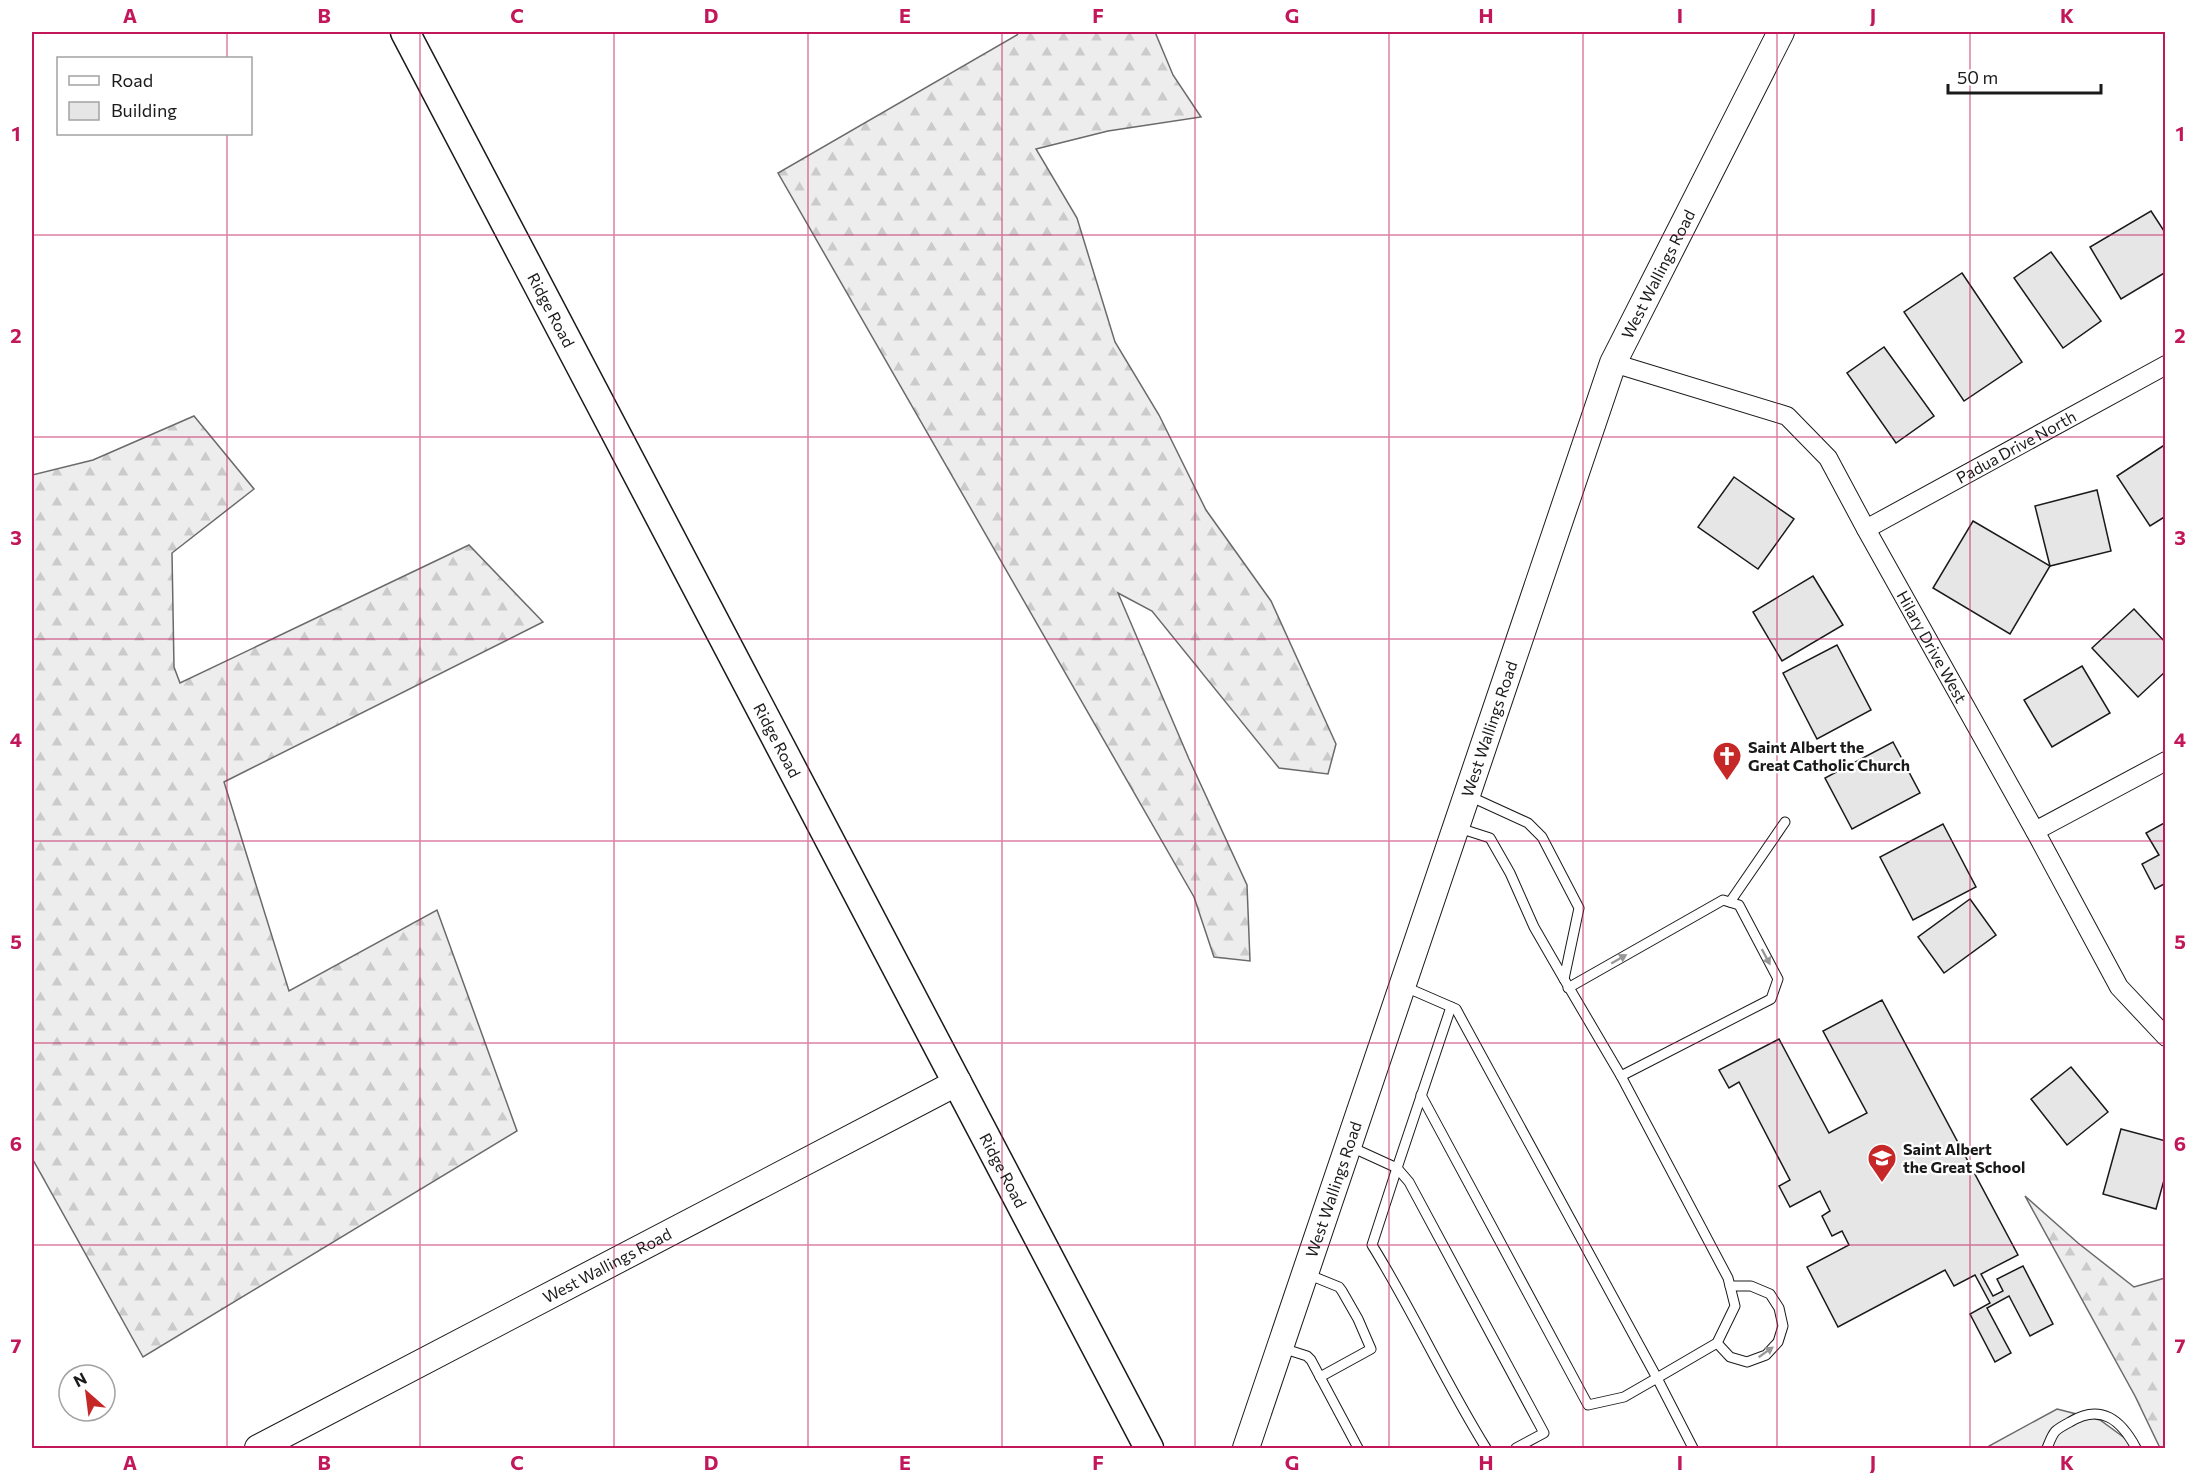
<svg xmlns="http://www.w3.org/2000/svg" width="2197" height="1480" font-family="Commissioner,sans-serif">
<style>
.forest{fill:url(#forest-firs);stroke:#6a6a6a;stroke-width:1.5}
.built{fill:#ededed;stroke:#6a6a6a;stroke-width:1.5}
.building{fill:#e6e6e6;stroke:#1a1a1a;stroke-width:1.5}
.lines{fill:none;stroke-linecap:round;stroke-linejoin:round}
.lane-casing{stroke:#1a1a1a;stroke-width:11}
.street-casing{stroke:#1a1a1a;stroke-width:20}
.secondary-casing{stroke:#1a1a1a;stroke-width:28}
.primary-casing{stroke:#1a1a1a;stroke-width:31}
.lane{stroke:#fff;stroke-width:9}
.street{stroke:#fff;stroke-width:18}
.secondary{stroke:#fff;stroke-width:26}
.primary{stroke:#fff;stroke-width:28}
.oneway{fill:#989898}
.grid{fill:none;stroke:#c2185b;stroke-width:1.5;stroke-opacity:0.55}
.labels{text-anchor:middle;stroke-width:4.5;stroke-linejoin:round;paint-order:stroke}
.street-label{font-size:16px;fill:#1a1a1a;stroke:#fff}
.poi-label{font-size:16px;font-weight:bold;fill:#1a1a1a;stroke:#fff;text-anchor:start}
.neatline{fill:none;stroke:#c2185b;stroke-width:2}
.grid-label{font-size:20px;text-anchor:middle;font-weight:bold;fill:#c2185b}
</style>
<defs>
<pattern id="forest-firs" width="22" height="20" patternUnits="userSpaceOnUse" patternTransform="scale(1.5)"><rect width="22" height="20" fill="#ededed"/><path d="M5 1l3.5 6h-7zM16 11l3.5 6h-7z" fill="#cbcbcb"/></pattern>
</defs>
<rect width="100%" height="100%" fill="#fff"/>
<g class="forest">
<path d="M1019,32H1155L1173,75L1201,117L1108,131L1036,149L1077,218L1115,342L1159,415L1206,510L1271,601L1336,744L1328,774L1279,768L1152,611L1118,593L1189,759L1247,885L1250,961L1214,957L1194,897L778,173L1017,35Z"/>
<path d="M194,416L254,489L172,553L174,667L180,683L469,545L543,622L224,782L289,991L437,910L517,1131L143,1357L32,1158V475L93,460Z"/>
<path d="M2025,1196L2078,1243L2134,1287L2165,1278V1448H2160L2135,1396Z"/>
</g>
<path class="built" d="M2057,1409L2100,1420L2126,1439L2132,1448H1990L1989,1446Z"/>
<g class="building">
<path d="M2151,211L2166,234V272L2121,299L2090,247Z"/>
<path d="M2051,252L2101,321L2063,348L2014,278Z"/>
<path d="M1962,273L2022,362L1964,401L1904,312Z"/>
<path d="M1884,347L1934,416L1896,443L1847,373Z"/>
<path d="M2166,444V516L2150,526L2117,476Z"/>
<path d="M1734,477L1794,519L1758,569L1698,527Z"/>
<path d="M2097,490L2111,551L2050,566L2035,506Z"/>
<path d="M1973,521L2050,566L2010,634L1933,588Z"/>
<path d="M1813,576L1843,625L1782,661L1753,612Z"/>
<path d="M2134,609L2166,643V671L2138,697L2092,648Z"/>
<path d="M1837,645L1871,710L1817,739L1783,673Z"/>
<path d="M2082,666L2110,713L2052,747L2024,700Z"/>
<path d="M1893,742L1920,793L1852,829L1825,778Z"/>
<path d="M2166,822V883L2155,889L2142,864L2159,855L2146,833Z"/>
<path d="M1943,824L1976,887L1913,920L1880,857Z"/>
<path d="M1970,899L1996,935L1944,973L1918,937Z"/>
<path d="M1882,1000L2018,1255L1981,1274L1993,1296L2003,1291L1997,1279L2023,1266L2053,1324L2030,1336L2009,1296L1987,1308L2011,1353L1995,1362L1970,1314L1990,1303L1975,1275L1954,1286L1945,1270L1838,1327L1807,1267L1849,1245L1842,1231L1832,1236L1822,1216L1830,1211L1820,1191L1790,1207L1779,1186L1790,1180L1739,1082L1729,1088L1719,1070L1779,1039L1829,1133L1867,1113L1823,1031Z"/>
<path d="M2071,1067L2108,1112L2067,1145L2031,1099Z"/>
<path d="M2121,1129L2166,1141V1173L2156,1209L2103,1194Z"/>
</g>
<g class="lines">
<g class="lane-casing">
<g id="lane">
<path d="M1459,828L1490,838L1510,873L1534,927L1564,979"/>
<path d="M1730,902L1785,822"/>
<path d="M1403,986L1456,1009L1657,1378L1717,1343L1735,1306L1728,1278L1621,1076L1564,979L1579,908L1542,837L1528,823L1469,796"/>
<path d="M1568,988L1723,900L1739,905L1778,979L1771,999L1621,1076"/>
<path d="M1421,1095L1588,1405L1624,1397L1657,1378L1693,1448"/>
<path d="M1351,1147L1397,1168L1451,1007"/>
<path d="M1397,1168L1409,1182L1544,1433L1516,1448"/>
<path d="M1397,1168L1372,1245C1413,1311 1445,1382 1486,1448"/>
<path d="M1307,1274L1339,1287L1342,1291L1358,1319L1371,1349L1320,1377"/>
<path d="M1717,1343L1730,1357L1747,1362L1766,1355L1778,1342L1783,1326L1779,1308L1770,1294L1751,1286H1730"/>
<path d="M1282,1348L1307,1356L1311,1360L1358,1448"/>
<path d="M2047,1448C2054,1431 2053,1431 2070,1422C2101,1403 2121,1420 2136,1448"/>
</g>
</g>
<g class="street-casing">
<g id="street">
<path id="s1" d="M1613,363L1787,416L1828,458L1866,529L2035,831L2119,987L2166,1037"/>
<path id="s2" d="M1866,529L2166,365"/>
<path d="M2035,831L2166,761"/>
</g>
</g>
<g class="secondary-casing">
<g id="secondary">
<path id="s3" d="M258,1448L958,1082"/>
<path id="s4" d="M1246,1448L1613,363L1781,32"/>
</g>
</g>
<g class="primary-casing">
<g id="primary">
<path id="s5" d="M405,32L1149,1448"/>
</g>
</g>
<use href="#lane" class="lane"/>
<use href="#street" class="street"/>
<use href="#secondary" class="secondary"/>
<use href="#primary" class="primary"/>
</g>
<defs><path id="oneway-solid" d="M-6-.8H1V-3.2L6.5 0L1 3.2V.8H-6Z" transform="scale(1.5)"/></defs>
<g class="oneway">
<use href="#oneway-solid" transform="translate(1766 957) rotate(62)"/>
<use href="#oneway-solid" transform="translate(1619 959) rotate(-30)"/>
<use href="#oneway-solid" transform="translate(1766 1352) rotate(-35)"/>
</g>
<path class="grid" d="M227,32V58M420,32V1448M614,32V1448M808,32V1448M1002,32V1448M1195,32V1448M1389,32V1448M1583,32V1448M1777,32V1448M1970,32V1448M227,134V1448M32,235H2166M32,437H2166M32,639H2166M32,841H2166M32,1043H2166M32,1245H2166"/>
<defs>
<g id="church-pin" transform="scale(1.5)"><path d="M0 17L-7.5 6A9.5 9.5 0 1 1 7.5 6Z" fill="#c62828" stroke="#fff"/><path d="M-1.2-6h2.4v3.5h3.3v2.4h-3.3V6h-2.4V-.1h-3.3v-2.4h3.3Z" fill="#fff"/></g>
<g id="school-pin" transform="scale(1.5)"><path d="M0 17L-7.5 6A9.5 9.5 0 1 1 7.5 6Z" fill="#c62828" stroke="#fff"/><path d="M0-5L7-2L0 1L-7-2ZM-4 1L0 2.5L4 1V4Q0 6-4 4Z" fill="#fff"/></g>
</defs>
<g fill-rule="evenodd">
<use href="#church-pin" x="1727" y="756"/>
<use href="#school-pin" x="1882" y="1158"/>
</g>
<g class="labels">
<g class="street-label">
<text dy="6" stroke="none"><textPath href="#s4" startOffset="1245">West Wallings Road</textPath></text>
<text dy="6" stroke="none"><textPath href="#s5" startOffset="314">Ridge Road</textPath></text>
<text dy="6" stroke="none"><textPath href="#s2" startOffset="171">Padua Drive North</textPath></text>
<text dy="6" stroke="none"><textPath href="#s1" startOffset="456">Hilary Drive West</textPath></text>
<text dy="6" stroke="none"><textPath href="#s4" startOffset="759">West Wallings Road</textPath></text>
<text dy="6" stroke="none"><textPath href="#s5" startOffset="800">Ridge Road</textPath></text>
<text dy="6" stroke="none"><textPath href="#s5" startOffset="1286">Ridge Road</textPath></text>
<text dy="6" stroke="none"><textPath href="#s4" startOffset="273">West Wallings Road</textPath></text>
<text dy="6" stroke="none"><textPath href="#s3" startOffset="394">West Wallings Road</textPath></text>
</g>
<g class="poi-label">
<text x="1748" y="753">Saint Albert the<tspan x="1748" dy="18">Great Catholic Church</tspan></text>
<text x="1903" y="1155">Saint Albert<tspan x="1903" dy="18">the Great School</tspan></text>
</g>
</g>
<rect width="2197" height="1480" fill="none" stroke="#ffffff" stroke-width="66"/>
<rect x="57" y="57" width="195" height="78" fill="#ffffff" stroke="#a3a3a3" stroke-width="1.5"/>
<rect x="69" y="76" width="30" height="9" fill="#ffffff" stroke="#a3a3a3" stroke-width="1.5"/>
<text x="111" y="87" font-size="18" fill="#1a1a1a">Road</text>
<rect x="69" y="102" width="30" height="18" fill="#e6e6e6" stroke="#a3a3a3" stroke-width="1.5"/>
<text x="111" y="117" font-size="18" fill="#1a1a1a">Building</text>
<g transform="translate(87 1393) rotate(332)"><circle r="28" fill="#ffffff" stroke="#a3a3a3" stroke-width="1.5"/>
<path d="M0-4.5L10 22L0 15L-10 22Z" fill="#c62828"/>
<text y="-9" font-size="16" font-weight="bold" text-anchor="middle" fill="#1a1a1a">N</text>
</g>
<path d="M1948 84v9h153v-9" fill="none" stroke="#1a1a1a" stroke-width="3"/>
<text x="1957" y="84" font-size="18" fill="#1a1a1a" stroke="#ffffff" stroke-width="4.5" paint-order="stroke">50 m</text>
<rect x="33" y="33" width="2131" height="1414" class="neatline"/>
<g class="grid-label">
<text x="130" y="23">A</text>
<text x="324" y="23">B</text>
<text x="517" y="23">C</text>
<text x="711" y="23">D</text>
<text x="905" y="23">E</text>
<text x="1098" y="23">F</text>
<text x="1292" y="23">G</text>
<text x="1486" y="23">H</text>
<text x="1680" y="23">I</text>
<text x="1873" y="23">J</text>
<text x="2067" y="23">K</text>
<text x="16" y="141">1</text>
<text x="2180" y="141">1</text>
<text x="16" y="343">2</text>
<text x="2180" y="343">2</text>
<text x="16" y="545">3</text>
<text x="2180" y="545">3</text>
<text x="16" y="747">4</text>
<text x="2180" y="747">4</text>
<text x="16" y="949">5</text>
<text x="2180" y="949">5</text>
<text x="16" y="1151">6</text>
<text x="2180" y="1151">6</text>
<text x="16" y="1353">7</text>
<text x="2180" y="1353">7</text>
<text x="130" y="1470">A</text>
<text x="324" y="1470">B</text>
<text x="517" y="1470">C</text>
<text x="711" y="1470">D</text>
<text x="905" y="1470">E</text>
<text x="1098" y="1470">F</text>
<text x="1292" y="1470">G</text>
<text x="1486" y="1470">H</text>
<text x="1680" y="1470">I</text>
<text x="1873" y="1470">J</text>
<text x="2067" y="1470">K</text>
</g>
</svg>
